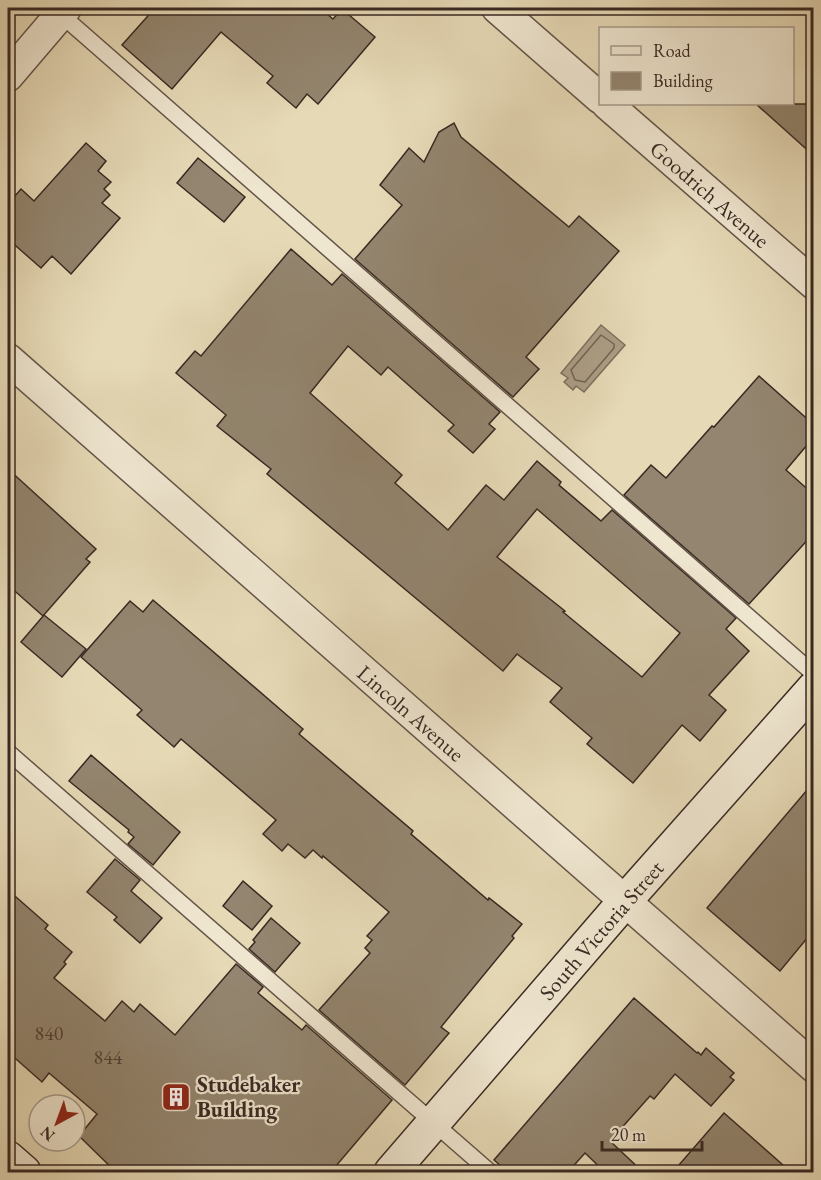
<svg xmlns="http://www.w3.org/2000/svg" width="821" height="1180" font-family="'EB Garamond',serif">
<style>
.water{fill:#ab9d84;stroke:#7d6f5d;stroke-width:1.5}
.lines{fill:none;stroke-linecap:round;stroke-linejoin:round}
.shore{stroke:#726354;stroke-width:1.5}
.building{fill:#93856f;stroke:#392923;stroke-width:1.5;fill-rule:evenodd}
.lane-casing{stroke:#645548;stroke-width:18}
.street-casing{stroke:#645548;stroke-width:33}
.secondary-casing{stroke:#392923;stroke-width:36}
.lane{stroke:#efe6d0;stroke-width:15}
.street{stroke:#efe6d0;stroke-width:30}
.secondary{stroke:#efe6d0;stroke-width:33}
.labels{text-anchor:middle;stroke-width:4.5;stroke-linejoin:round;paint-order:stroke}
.number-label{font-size:20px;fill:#504036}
.street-label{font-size:22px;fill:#392923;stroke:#efe6d0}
.poi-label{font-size:22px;font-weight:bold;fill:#392923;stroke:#efe6d0;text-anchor:start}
</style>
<rect width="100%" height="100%" fill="#e6d9b6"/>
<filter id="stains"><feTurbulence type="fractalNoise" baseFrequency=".00333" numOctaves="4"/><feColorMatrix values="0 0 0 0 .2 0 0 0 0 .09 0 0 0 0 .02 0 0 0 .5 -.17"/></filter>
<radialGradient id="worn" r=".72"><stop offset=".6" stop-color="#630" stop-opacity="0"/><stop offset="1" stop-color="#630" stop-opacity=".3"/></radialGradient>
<path class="water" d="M601,325L625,345L584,392L576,386L573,390L564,382L568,378L561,373Z"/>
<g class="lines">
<path class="shore" d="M601,335L614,344V348L585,382L575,380L571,370Z"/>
</g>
<g class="building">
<path d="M155,8H327V14L333,19L342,9L375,37L318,104L307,94L296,108L267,83L273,76L221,32L172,89L122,45Z"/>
<path d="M756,104H813V155L784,129Z"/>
<path d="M454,123L461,137L569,227L579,216L619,251L526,357L539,369L513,397L355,259L402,205L380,185L409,148L424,162L439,132Z"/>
<path d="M86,143L106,161L98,171L111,182L104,189L110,195L102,203L120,218L71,274L52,256L41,268L8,239V204L21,189L34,201Z"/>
<path d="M198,158L245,197L224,222L177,183Z"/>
<path d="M291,249L332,285L342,274L500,412L489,424L495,429L473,453L448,431L454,425L388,367L381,375L348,346L310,393L402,475L395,483L448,530L486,485L504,500L537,461L561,482L559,485L601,521L612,510L736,618L726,629L749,651L709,695L726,710L700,741L682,725L633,783L587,744L592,738L550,702L562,688L517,654L503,671L267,474L271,469L217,426L226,415L176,373L195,351L201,356ZM537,509L680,633L642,677L563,612L565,611L497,557Z"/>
<path d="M759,376L813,424V438L786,470L813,494V534L749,604L624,495L651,465L666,478L712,426L714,427Z"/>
<path d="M8,469L96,549L86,559L90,562L43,616L8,585Z"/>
<path d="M153,600L303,729L299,734L413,831L411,834L488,900L489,898L522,924L512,936L514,938L441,1027L449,1033L405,1085L319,1010L370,953L365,948L372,940L367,936L389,912L323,856L322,858L313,850L305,858L288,844L282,851L263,834L276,820L181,739L174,747L137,715L142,710L81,657L130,601L143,612Z"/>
<path d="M44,615L86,649L62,677L21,642Z"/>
<path d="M91,755L180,832L153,865L128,844L134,837L128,832L129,830L69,781Z"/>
<path d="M813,783V931L780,971L707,908Z"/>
<path d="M115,859L140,880L131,891L162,918L140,943L114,920L117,917L87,892Z"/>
<path d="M243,881L272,906L252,930L223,906Z"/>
<path d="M8,890L48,925L45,929L72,952L64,962L66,964L54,978L105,1021L122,1001L134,1012L140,1004L175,1035L236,964L263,987L258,993L302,1030L306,1025L392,1100L330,1173H117L79,1136L97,1114L49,1073L42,1082L8,1052Z"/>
<path d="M271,918L300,943L275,972L249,949L255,942L253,940Z"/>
<path d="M634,998L697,1053L698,1052L701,1055L706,1048L734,1073L730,1077L734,1080L711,1106L675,1074L654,1099L650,1096L610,1141L644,1173H606L585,1153L567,1173H509L494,1160Z"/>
<path d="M724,1113L792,1173H672Z"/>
</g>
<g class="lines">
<g class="lane-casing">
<g id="lane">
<path d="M58,12L814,674"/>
<path d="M8,752L490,1172"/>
</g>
</g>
<g class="street-casing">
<g id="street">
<path d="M497,8L600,98"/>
<path d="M8,76L66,8"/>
<path d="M607,104L814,284"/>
<path d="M8,359L814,1067"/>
</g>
</g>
<g class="secondary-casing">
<g id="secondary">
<path d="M8,1158L24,1172"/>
<path d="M391,1172L625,901L814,688"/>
</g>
</g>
<use href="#lane" class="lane"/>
<use href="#street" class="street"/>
<use href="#secondary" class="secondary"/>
</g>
<defs>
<g id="building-square" transform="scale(1.5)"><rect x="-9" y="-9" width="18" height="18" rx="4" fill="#8f2418" stroke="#efe6d0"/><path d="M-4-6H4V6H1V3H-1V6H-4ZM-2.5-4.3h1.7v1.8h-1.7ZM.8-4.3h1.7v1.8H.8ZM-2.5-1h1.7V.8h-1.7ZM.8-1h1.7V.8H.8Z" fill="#fff"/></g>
</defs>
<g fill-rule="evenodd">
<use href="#building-square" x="176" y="1097"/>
</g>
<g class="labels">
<g class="number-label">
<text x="49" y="1040">840</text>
<text x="108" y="1064">844</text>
</g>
<g class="street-label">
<text transform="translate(710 194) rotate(41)" y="8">Goodrich Avenue</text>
<text transform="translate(411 713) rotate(41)" y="8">Lincoln Avenue</text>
<text transform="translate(601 930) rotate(-49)" y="8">South Victoria Street</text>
</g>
<g class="poi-label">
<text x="197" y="1092">Studebaker<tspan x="197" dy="25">Building</tspan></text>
</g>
</g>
<rect width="821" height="1180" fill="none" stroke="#e6d9b6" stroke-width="30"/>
<rect x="9" y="9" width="803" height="1162" fill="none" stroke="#392923" stroke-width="3"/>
<rect x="15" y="15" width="791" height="1150" fill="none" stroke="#392923" stroke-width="1.5"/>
<rect x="599" y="27" width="195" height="78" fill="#efe6d0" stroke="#a69a8b" stroke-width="1.5"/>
<rect x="611" y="46" width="30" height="9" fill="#efe6d0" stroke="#a69a8b" stroke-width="1.5"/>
<text x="653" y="57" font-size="18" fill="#392923">Road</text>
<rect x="611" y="72" width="30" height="18" fill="#93856f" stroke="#a69a8b" stroke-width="1.5"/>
<text x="653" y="87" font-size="18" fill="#392923">Building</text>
<g transform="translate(57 1123) rotate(221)"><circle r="28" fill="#efe6d0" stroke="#a69a8b" stroke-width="1.5"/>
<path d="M0-4.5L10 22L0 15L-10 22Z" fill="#8f2418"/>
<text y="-9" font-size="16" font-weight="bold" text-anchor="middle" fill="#392923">N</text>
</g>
<path d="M602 1141v9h100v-9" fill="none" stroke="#392923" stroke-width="3"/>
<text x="611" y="1141" font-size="18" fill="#392923" stroke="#efe6d0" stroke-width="4.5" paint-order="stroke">20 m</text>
<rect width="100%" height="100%" filter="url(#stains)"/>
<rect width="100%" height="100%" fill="url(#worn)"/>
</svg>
